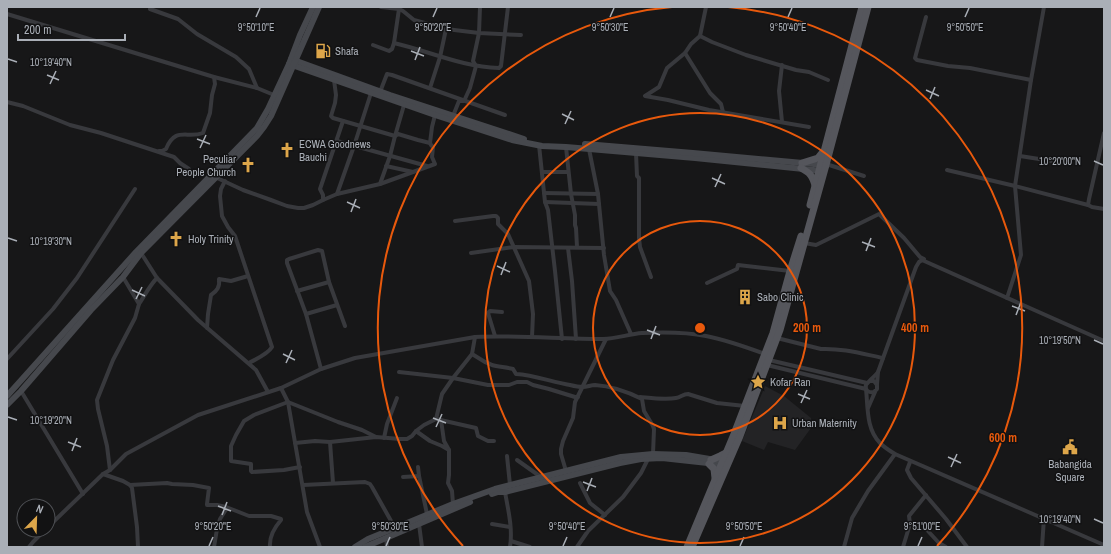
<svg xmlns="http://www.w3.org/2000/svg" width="1111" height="554" font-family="'Archivo Narrow',sans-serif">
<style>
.built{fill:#232325}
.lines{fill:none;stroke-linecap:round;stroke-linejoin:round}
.street{stroke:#38393d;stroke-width:4}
.secondary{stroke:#46484d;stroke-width:6}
.primary{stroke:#55565c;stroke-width:7}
.ticks{fill:none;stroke:#aaafb7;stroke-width:1.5}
.ring{fill:none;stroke:#e8590c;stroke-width:2}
.labels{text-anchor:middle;stroke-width:3;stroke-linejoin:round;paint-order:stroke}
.poi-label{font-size:11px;fill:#aaafb7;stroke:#121213;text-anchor:start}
.ticks-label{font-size:10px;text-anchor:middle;fill:#aaafb7;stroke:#121213;stroke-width:3;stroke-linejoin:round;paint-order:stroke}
.centre{fill:#e8590c;stroke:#121213;stroke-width:2}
.ring-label{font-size:12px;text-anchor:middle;font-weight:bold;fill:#e8590c;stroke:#121213;stroke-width:3;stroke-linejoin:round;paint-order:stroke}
</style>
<rect width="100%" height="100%" fill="#171718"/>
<path class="built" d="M765,386L784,396L811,418V428L795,450L768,442L764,450L742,441Z"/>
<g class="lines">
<g class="street">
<path d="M381,7L399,9L403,11L414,20L446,29L479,33L521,35"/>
<path d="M706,7L700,36L691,44L685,53L667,68L659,87L645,96L668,100L709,110L809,127"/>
<path d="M150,9L178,19L197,34L236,57L249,69L257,88"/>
<path d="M7,14L214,77L257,88L274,95"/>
<path d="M926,17L915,58L917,60L948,66L970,68L1031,80"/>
<path d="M700,36L712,42L746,55L796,70L809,72L828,80"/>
<path d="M394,43L399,9"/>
<path d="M373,45L389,51L392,49L394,43C429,51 462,67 499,68L501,66L508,7"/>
<path d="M685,53L710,93L721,104L723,112"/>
<path d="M782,65L779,91L782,122"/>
<path d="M334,80L336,95L335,103L331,116L333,118L395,136L398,134L418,140L430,143"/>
<path d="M430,88L440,57L446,29"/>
<path d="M380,92L387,74L392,75L505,115"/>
<path d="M7,102L23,106L70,125L101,133L174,157L180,163L189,169"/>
<path d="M453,116L459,101H464L470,88L476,66L473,61L479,33L480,7"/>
<path d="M337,141L427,166"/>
<path d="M539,145L545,202L548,210L555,271L562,339"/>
<path d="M566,147L571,194L575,215V225L576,228L577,247"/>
<path d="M589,149L598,194L604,255L610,291L616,300L631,334"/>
<path d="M159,151H162L166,149C175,126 187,139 203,133L210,113L212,95L215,84L214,77"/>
<path d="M636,153L637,176L639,178V238L640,247L651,277"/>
<path d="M1020,156L1058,162"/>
<path d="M826,164L864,176"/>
<path d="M386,166L413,172"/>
<path d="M947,170L1015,186L1088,205L1092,207L1104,209"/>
<path d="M542,172H568"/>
<path d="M215,177L243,190L271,200L287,206L298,208H304L313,205L323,200L337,194L380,184L435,164L432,157L433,147L431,145L430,143L432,127L435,115"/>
<path d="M225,181L221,189L220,196L222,216L228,227L235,236L272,347C268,354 256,359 249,363"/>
<path d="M380,184L390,156L395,136L404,105"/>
<path d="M544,193L598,194"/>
<path d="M337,194L354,146L371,93"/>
<path d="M323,200V195L320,189L343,121"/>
<path d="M545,202L599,204"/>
<path d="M1088,205L1089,199L1104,133"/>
<path d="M455,221L493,216H496L498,218V224L508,234L529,281L533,314L532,337"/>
<path d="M804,243L816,245L879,214L904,238L920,257L924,259"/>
<path d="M568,248L572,281L576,339"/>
<path d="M141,253L157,278L198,320L256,370L268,392"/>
<path d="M471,253L514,247L604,248"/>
<path d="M707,283L737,269L738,265L790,271"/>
<path d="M297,291L329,282"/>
<path d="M1007,298L1021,255L1015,186L1031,80L1044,7"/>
<path d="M139,304C145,295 150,285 157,278"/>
<path d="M306,314L337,305"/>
<path d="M207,328L208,314L211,295C217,291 220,287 219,279L231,281L248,276"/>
<path d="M495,336L488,313L490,311L502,312"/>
<path d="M475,337L472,354L485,362C488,363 490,364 492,365C498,367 506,367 513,369L516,374C534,375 552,382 570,385C574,386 579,387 583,387C587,387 591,385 595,385C611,386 628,392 642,399L644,411L653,426L654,429L653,454"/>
<path d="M777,338L821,349C842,348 863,354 883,358"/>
<path d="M7,359L53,309L77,278L135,189"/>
<path d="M769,360L867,383"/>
<path d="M767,365L866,389"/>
<path d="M321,369L306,314L287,263V260L289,259L318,250L322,251L329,282L345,326"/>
<path d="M399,372L453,378L488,385H509L517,382H527L533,385L549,389L575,397H578"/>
<path d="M870,381H874L877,385V389L874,392C870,393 864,391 866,385C866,384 876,375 878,372"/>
<path d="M877,384L878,372L916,267L919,262L922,260L1104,341"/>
<path d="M281,388L288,402L307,512L320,547"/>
<path d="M866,389C868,407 866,429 880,443C884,447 890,451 895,454L1104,545"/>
<path d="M21,391L83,494"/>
<path d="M640,397C651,398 665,400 676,398C681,397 683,394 688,394L717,403L745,406"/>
<path d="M868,408L875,392"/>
<path d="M436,419L442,394L453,378L472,354"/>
<path d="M416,431L430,441L442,446L449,450L444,441L441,420"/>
<path d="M384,438L387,424L397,398"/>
<path d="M330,442L333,483"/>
<path d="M295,443L315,441L330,442L376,437L400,439H407L412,436L416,431L424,425L436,419L476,428L478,436L488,441H494"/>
<path d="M449,450V475L448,483L452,491L453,504"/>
<path d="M507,456L510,485"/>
<path d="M517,460L541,477"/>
<path d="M910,462L907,470L911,478L946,519L967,547"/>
<path d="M300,467L284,470L252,472L251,471V464L231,461V446L236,435L244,421L254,415L288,402L338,422L362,430L376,437"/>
<path d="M418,467L419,476L427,514"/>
<path d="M110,470L107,446L98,409L97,400L113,360L135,318L139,304L123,277"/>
<path d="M566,471L561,454V449L563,441L573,418L575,402L606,339"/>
<path d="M103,474L123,481L130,485L167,483L172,484L193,485L209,488L207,504V505H217L226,507L249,516H271L281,519V520C274,528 269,536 270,547"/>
<path d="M403,477L419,476"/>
<path d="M580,483L590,503L605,515"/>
<path d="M130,485L132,488L137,527L138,547"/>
<path d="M303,485L365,482L370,484L372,487L395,528"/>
<path d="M505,492C508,509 513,529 510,547"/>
<path d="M419,524L422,547"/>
<path d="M492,524L510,527"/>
<path d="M48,527L103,474L110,470L126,454L198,415L281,388L321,369L355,358L475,337C518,335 560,339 603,339C616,339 629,334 642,333C663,332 686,332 706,336C726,340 746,347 765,354"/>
<path d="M927,530L939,543L946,547"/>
<path d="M386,538L387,547"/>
<path d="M511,541L530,547"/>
<path d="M29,547L33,542L45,530"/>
<path d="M214,547L217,529L220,519L227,508"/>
<path d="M577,547L588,531L623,497L641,473L648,459"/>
<path d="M844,547L852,518L868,491L895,454"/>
<path d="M903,547L910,524L909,516L926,495"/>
<path d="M1042,547L1044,518"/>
</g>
<g class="secondary">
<path d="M291,59L390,95L524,139"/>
<path d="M289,64L435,115L512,140L542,146L566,147L695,158L823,171"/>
<path d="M585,144L693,153L825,165"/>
<path d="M7,396L136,252L257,128L268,109L289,64L300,35L313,7"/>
<path d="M7,405L21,391L91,310L123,277L141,253L257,136L264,127L271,116L319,7"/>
<path d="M492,494L498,492H505L620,463L641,459L662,458L726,465"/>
<path d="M355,547L368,539L395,528L453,504L495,489L621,457L653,454L686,455L727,462"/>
<path d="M365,547L470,502"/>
</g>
<g class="primary">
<path d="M802,163L818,158L822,153"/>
<path d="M801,168C810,173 812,175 815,185"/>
<path d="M810,205L862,7"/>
<path d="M711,460L720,456L726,453"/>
<path d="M709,464L714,469L715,478"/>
<path d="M687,547L734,434L773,333L790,271L801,236"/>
<path d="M692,547L740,436L780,330L826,165L868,7"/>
</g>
</g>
<path class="ticks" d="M256,17L260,8M433,17L437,8M610,17L614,8M788,17L792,8M965,17L969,8M411,51L424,56M8,59L17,62M415,60L420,47M47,75L59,80M50,84L56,71M926,90L939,96M930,99L935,87M562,114L574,120M565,124L571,111M197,139L210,144M200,148L206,135M1094,161L1103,165M712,178L725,184M715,187L721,174M347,202L360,208M351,212L356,199M8,238L17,241M862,242L875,247M866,251L871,238M497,266L510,272M501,275L506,262M132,290L145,296M136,299L142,287M1012,306L1025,311M1016,315L1021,302M647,330L660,335M651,339L656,326M1094,340L1103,344M283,354L295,360M286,363L292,350M798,394L810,399M801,403L807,390M8,417L17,420M433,418L446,423M436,427L442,414M68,442L81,447M72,451L77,438M948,457L961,463M951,467L957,454M583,482L596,487M587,491L592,478M218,506L231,511M222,515L227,502M1094,519L1103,523M209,546L213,537M386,546L390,537M563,546L567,537M740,546L744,537M918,546L922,537"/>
<g class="ring">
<circle cx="700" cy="328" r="107"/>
<circle cx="700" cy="328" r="215"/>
<path d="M463 546A322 322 0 0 1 672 7M728 7A322 322 0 0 1 937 546"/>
</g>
<defs>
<g id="fuel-bare" transform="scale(1.2)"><path d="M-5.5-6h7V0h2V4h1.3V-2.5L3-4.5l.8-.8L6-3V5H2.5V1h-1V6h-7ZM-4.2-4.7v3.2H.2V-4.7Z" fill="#dda64a" stroke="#121213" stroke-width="2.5" paint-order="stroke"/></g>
<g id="church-bare" transform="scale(1.2)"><path d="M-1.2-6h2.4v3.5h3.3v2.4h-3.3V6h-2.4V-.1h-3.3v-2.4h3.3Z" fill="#dda64a" stroke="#121213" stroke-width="2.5" paint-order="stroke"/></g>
<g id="building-bare" transform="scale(1.2)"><path d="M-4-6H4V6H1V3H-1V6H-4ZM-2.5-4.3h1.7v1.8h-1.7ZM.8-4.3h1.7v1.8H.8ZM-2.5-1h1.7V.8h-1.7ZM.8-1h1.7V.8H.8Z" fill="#dda64a" stroke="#121213" stroke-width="2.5" paint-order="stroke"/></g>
<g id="sight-bare" transform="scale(1.2)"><path d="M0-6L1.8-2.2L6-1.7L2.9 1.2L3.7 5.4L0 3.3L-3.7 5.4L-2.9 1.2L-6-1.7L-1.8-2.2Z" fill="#dda64a" stroke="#121213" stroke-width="2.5" paint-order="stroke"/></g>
<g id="hospital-bare" transform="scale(1.2)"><path d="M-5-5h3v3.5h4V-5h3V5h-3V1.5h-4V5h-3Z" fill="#dda64a" stroke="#121213" stroke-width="2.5" paint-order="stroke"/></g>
<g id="civic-bare" transform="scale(1.2)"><path d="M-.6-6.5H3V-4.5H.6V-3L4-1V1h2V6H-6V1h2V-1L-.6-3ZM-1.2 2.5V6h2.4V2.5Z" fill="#dda64a" stroke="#121213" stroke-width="2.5" paint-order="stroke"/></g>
</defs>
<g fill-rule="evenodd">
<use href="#fuel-bare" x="323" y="51"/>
<use href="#church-bare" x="287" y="150"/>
<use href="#church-bare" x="248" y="165"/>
<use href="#church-bare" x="176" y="239"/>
<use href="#building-bare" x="745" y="297"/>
<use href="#sight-bare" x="758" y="382"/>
<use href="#hospital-bare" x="780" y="423"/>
<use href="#civic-bare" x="1070" y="447"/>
</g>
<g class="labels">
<g class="poi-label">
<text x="335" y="55">Shafa</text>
<text x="299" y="148">ECWA Goodnews<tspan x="299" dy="13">Bauchi</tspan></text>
<text x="236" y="163" text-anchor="end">Peculiar<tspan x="236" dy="13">People Church</tspan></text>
<text x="188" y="243">Holy Trinity</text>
<text x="757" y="301">Sabo Clinic</text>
<text x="770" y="386">Kofar Ran</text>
<text x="792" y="427">Urban Maternity</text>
<text x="1070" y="468" text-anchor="middle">Babangida<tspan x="1070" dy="13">Square</tspan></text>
</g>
</g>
<g class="ticks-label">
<text x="256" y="31">9°50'10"E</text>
<text x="433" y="31">9°50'20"E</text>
<text x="610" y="31">9°50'30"E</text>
<text x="788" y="31">9°50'40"E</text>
<text x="965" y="31">9°50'50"E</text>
<text x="51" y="66">10°19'40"N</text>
<text x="1060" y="165">10°20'00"N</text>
<text x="51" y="245">10°19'30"N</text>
<text x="1060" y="344">10°19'50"N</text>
<text x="51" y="424">10°19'20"N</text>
<text x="1060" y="523">10°19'40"N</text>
<text x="213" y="530">9°50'20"E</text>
<text x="390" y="530">9°50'30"E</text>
<text x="567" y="530">9°50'40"E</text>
<text x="744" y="530">9°50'50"E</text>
<text x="922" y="530">9°51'00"E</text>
</g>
<circle cx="700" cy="328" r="6" class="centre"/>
<g class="ring-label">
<text x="807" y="332">200 m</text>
<text x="915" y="332">400 m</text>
<text x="1003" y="442">600 m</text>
</g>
<rect width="1111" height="554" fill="none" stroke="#aaafb7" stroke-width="16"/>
<g transform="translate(36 518) rotate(23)"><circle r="19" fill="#121213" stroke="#4f5155"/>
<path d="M0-3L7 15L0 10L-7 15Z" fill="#dda64a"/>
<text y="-6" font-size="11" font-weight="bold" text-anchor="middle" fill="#aaafb7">N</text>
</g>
<path d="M18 34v6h107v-6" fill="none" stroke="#aaafb7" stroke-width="2"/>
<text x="24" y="34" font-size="12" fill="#aaafb7" stroke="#121213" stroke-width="3" paint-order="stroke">200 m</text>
</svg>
